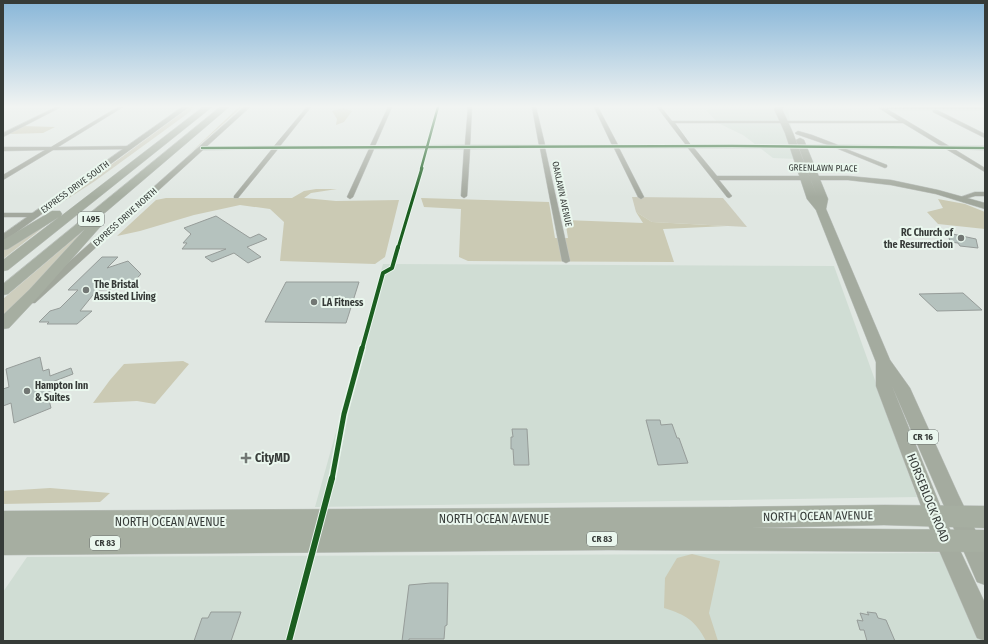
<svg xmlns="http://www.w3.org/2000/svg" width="988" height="644" font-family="'Fira Sans Condensed',sans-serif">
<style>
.built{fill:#d0ddd4}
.green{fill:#cdcdbd}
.forest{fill:#cbcab4}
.building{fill:#b5c2be;stroke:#969c99}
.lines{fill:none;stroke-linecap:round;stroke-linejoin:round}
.street-casing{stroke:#bfc4c1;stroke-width:1}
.secondary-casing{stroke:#bfc4c1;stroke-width:1}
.primary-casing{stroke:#bfc4c1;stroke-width:1}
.highway-casing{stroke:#bfc4c1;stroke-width:1}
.street{fill:#a3a89e;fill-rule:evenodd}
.secondary{fill:#a1a79c;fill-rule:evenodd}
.primary{fill:#a4ab9f;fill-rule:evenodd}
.highway{fill:#a6aea1;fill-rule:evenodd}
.cycleway-far4-casing{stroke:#eaf7ee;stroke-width:4}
.cycleway-far3-casing{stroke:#eaf7ee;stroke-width:5}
.cycleway-far2-casing{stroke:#eaf7ee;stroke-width:6}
.cycleway-far1-casing{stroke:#eaf7ee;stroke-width:8}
.cycleway-casing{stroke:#eaf7ee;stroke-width:8}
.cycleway-far4{stroke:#1b5e20;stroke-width:2.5}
.cycleway-far3{stroke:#1b5e20;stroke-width:3}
.cycleway-far2{stroke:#1b5e20;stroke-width:4}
.cycleway-far1{stroke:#1b5e20;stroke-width:5}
.cycleway{stroke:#1b5e20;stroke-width:6}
.poi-dot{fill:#727774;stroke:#eaf7ee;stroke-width:1.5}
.labels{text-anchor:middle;stroke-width:4;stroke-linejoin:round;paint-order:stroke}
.far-street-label{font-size:9px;fill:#363b38;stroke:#eaf7ee}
.shield{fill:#eaf7ee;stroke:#6c736f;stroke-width:1}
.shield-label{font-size:9px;font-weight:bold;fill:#363b38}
.poi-label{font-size:10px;font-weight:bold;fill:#363b38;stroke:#eaf7ee;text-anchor:start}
.near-poi-label{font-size:12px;font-weight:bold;fill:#363b38;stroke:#eaf7ee;text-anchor:start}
.near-street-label{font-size:12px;fill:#363b38;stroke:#eaf7ee}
</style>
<rect width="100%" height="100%" fill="#e0e7e2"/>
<g class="built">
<path d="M708,107H848L853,110H788L797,159L773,158L743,135L718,123L706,110H711Z"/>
<path d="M883,107H985V111H890Z"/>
<path d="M383,264L834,266L917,497L315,507Z"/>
<path d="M946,553L981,641H3V592L27,557Z"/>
</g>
<g class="green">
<path d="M190,107H194L187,114L95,181L44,214Z"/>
<path d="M632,197L723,198L747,227L652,222L636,212Z"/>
<path d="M58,216L3,259V248Z"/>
<path d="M83,231L20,300L3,316V299Z"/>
</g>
<g class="forest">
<path d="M239,107H242L187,156Z"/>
<path d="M343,108L352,111L344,122L336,125L337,119L332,111Z"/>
<path d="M23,126L55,127L43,133L9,134Z"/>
<path d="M316,189H337L311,193L304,198L336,201L399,200L385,257L375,264L280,261L284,222L270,209L240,205L194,215L140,231L117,236L156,200L166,198H292L304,191Z"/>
<path d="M421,198L549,202L555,238H568L565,220L643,223L636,212L652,222L727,226L663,229L674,262L468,261L459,257L461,209L424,207Z"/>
<path d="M938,199L965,204L985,212V229L938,224L927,212L943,208Z"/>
<path d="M183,361L189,364L155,404L137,401L93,403L110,380L124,364Z"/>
<path d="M50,488L110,493L100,502L3,504V491Z"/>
<path d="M692,554L720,561L709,613L718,641H706C695,620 686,615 664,608L665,578L677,558Z"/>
</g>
<g class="building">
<path d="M216,216L250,238L259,234L267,239L247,247L261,257L248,263L234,253L212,262L205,257L226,249H182L187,243H183L191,234L184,228Z"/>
<path d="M948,233L976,239L978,248L960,246L958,243L950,242Z"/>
<path d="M102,257H118L107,268L128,261L141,274L127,289L97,290L80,311H92L77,324H47L49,322H39L50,311L60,308L78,290H68Z"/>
<path d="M286,282H359L346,323L265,322Z"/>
<path d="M963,293L982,310L937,311L919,294Z"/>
<path d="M40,357L43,371L49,369L50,376L71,368L73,374L52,382L53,390L47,392L51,408L14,423L11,403L3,406V389L9,387L6,369Z"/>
<path d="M646,420H660L661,425L672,424L677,438H679L688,463L658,465Z"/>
<path d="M512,429H527L529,465H514L513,449H511V437H513Z"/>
<path d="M431,583H448L447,625L445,626L444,639H409V641H402L409,585Z"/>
<path d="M211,612H241L231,641H194L202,618H208Z"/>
<path d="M867,612L876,613L878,618L886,620L895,641H867L864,630H860L857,620L863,621L860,613L869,615Z"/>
</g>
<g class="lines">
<g class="street-casing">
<g id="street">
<path d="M56,107H61L3,137V133Z"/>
<path d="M118,107H123L58,147L129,146L132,148L131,149L53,150L3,180V175L45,150L3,151V147H51Z"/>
<path d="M307,107H311L280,146H370L388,107H392L375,146L465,145L468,107H472L470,145H539L532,107H536L545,145H612L594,107H598L618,145H686L657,107H661L672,121H899L879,108L985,107V109H887L949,146H985V150L954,149L985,168V172L946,149H846L887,165V167L885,168L836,148H694L717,176H811L814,178L811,180H719L732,196L729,198L727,197L688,148H619L644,197L641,199L638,197L614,148H545L570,261L566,263L562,261L540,148L470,149L467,196L464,198L461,196L464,149H374L353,197L350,199L347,197L369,149H278L238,198H234V196L272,149L202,150L199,148L200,147L274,146ZM675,123H903L941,146L838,145L812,135L798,131L795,133L796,134L828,145H691Z"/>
<path d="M933,110H937L985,134V138L933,112Z"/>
<path d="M975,192H985V196H975L961,200L958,198Z"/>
<path d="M3,213H37L40,215L37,217H3Z"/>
</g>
</g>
<g class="secondary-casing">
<g id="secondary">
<path d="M182,107H189L6,240L3,241V234Z"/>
<path d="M244,107H250L35,303H27L25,301L27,299Z"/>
<path d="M812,176H848L891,180L938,190L985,203V209L936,194L891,185L848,180H815L811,178Z"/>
</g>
</g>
<g class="primary-casing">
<path id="primary" d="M776,107H784L782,109L793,133L818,199L796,140L800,138L804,140L828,199L826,209L890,360L910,388L958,494L985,550V585L977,582L892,386L948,525L985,603V641L977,638L929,527L876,386V362L816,210L807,199L785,133L774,109Z"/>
</g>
<g class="highway-casing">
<g id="highway">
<path d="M203,107H212L8,270L3,271V260L59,217L8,249L3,250V240L52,211H60L62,214L61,216Z"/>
<path d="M220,107H229L93,223H99L101,226L39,296L9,328L3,329V315L29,290L85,229L8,294L3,295V284Z"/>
<path d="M884,505L985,506V528L884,525L751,528L985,530V552L609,550L3,555V511L729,507Z"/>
</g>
</g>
<use href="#street" class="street"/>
<use href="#secondary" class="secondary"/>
<use href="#primary" class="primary"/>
<use href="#highway" class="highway"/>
<g class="cycleway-far4-casing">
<g id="cycleway-far4">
<path d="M202,148L732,146L985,148"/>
<path d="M421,169L438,107"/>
</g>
</g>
<g class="cycleway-far3-casing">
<path id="cycleway-far3" d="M398,248L422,168"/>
</g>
<g class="cycleway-far2-casing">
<path id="cycleway-far2" d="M362,349L383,273L392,268L398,247"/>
</g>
<g class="cycleway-far1-casing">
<path id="cycleway-far1" d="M332,479L344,414L362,348"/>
</g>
<g class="cycleway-casing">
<path id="cycleway" d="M289,641L332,478"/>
</g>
<use href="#cycleway-far4" class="cycleway-far4"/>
<use href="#cycleway-far3" class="cycleway-far3"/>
<use href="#cycleway-far2" class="cycleway-far2"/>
<use href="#cycleway-far1" class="cycleway-far1"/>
<use href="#cycleway" class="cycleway"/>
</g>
<linearGradient id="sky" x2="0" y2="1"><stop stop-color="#88b6d8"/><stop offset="0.54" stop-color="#f1f4f2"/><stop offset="1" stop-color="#f1f4f2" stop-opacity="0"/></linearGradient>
<rect width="988" height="197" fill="url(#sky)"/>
<g class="poi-dot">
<circle cx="961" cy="238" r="4"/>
<circle cx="86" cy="290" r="4"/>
<circle cx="314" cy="302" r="4"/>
<circle cx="27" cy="391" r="4"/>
<path d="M244 452h4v4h4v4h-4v4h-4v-4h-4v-4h4z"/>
</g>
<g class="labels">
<g class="far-street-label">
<text transform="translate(823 168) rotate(1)" y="3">GREENLAWN PLACE</text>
<text transform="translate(75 187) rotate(-36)" y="3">EXPRESS DRIVE SOUTH</text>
<text transform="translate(562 194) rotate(78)" y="3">OAKLAWN AVENUE</text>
<text transform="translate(125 217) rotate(-42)" y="3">EXPRESS DRIVE NORTH</text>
</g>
<g class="shield">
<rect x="78" y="212" width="26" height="14" rx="3"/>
<rect x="908" y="430" width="30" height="14" rx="3"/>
<rect x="587" y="532" width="30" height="14" rx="3"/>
<rect x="90" y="536" width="30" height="14" rx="3"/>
</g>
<g class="shield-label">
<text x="91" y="222">I 495</text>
<text x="923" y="440">CR 16</text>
<text x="602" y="542">CR 83</text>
<text x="105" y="546">CR 83</text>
</g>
<g class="poi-label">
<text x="953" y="236" text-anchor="end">RC Church of<tspan x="953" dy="12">the Resurrection</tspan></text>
<text x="94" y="288">The Bristal<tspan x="94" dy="12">Assisted Living</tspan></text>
<text x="322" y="306">LA Fitness</text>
<text x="35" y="389">Hampton Inn<tspan x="35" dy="12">&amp; Suites</tspan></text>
</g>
<g class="near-poi-label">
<text x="255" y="462">CityMD</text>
</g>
<g class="near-street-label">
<text transform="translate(928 498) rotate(68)" y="4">HORSEBLOCK ROAD</text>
<text transform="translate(818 516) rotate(-1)" y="4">NORTH OCEAN AVENUE</text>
<text x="494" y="523">NORTH OCEAN AVENUE</text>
<text x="170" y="526">NORTH OCEAN AVENUE</text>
</g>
</g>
<rect width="988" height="644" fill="none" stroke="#363b38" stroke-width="8"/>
</svg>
